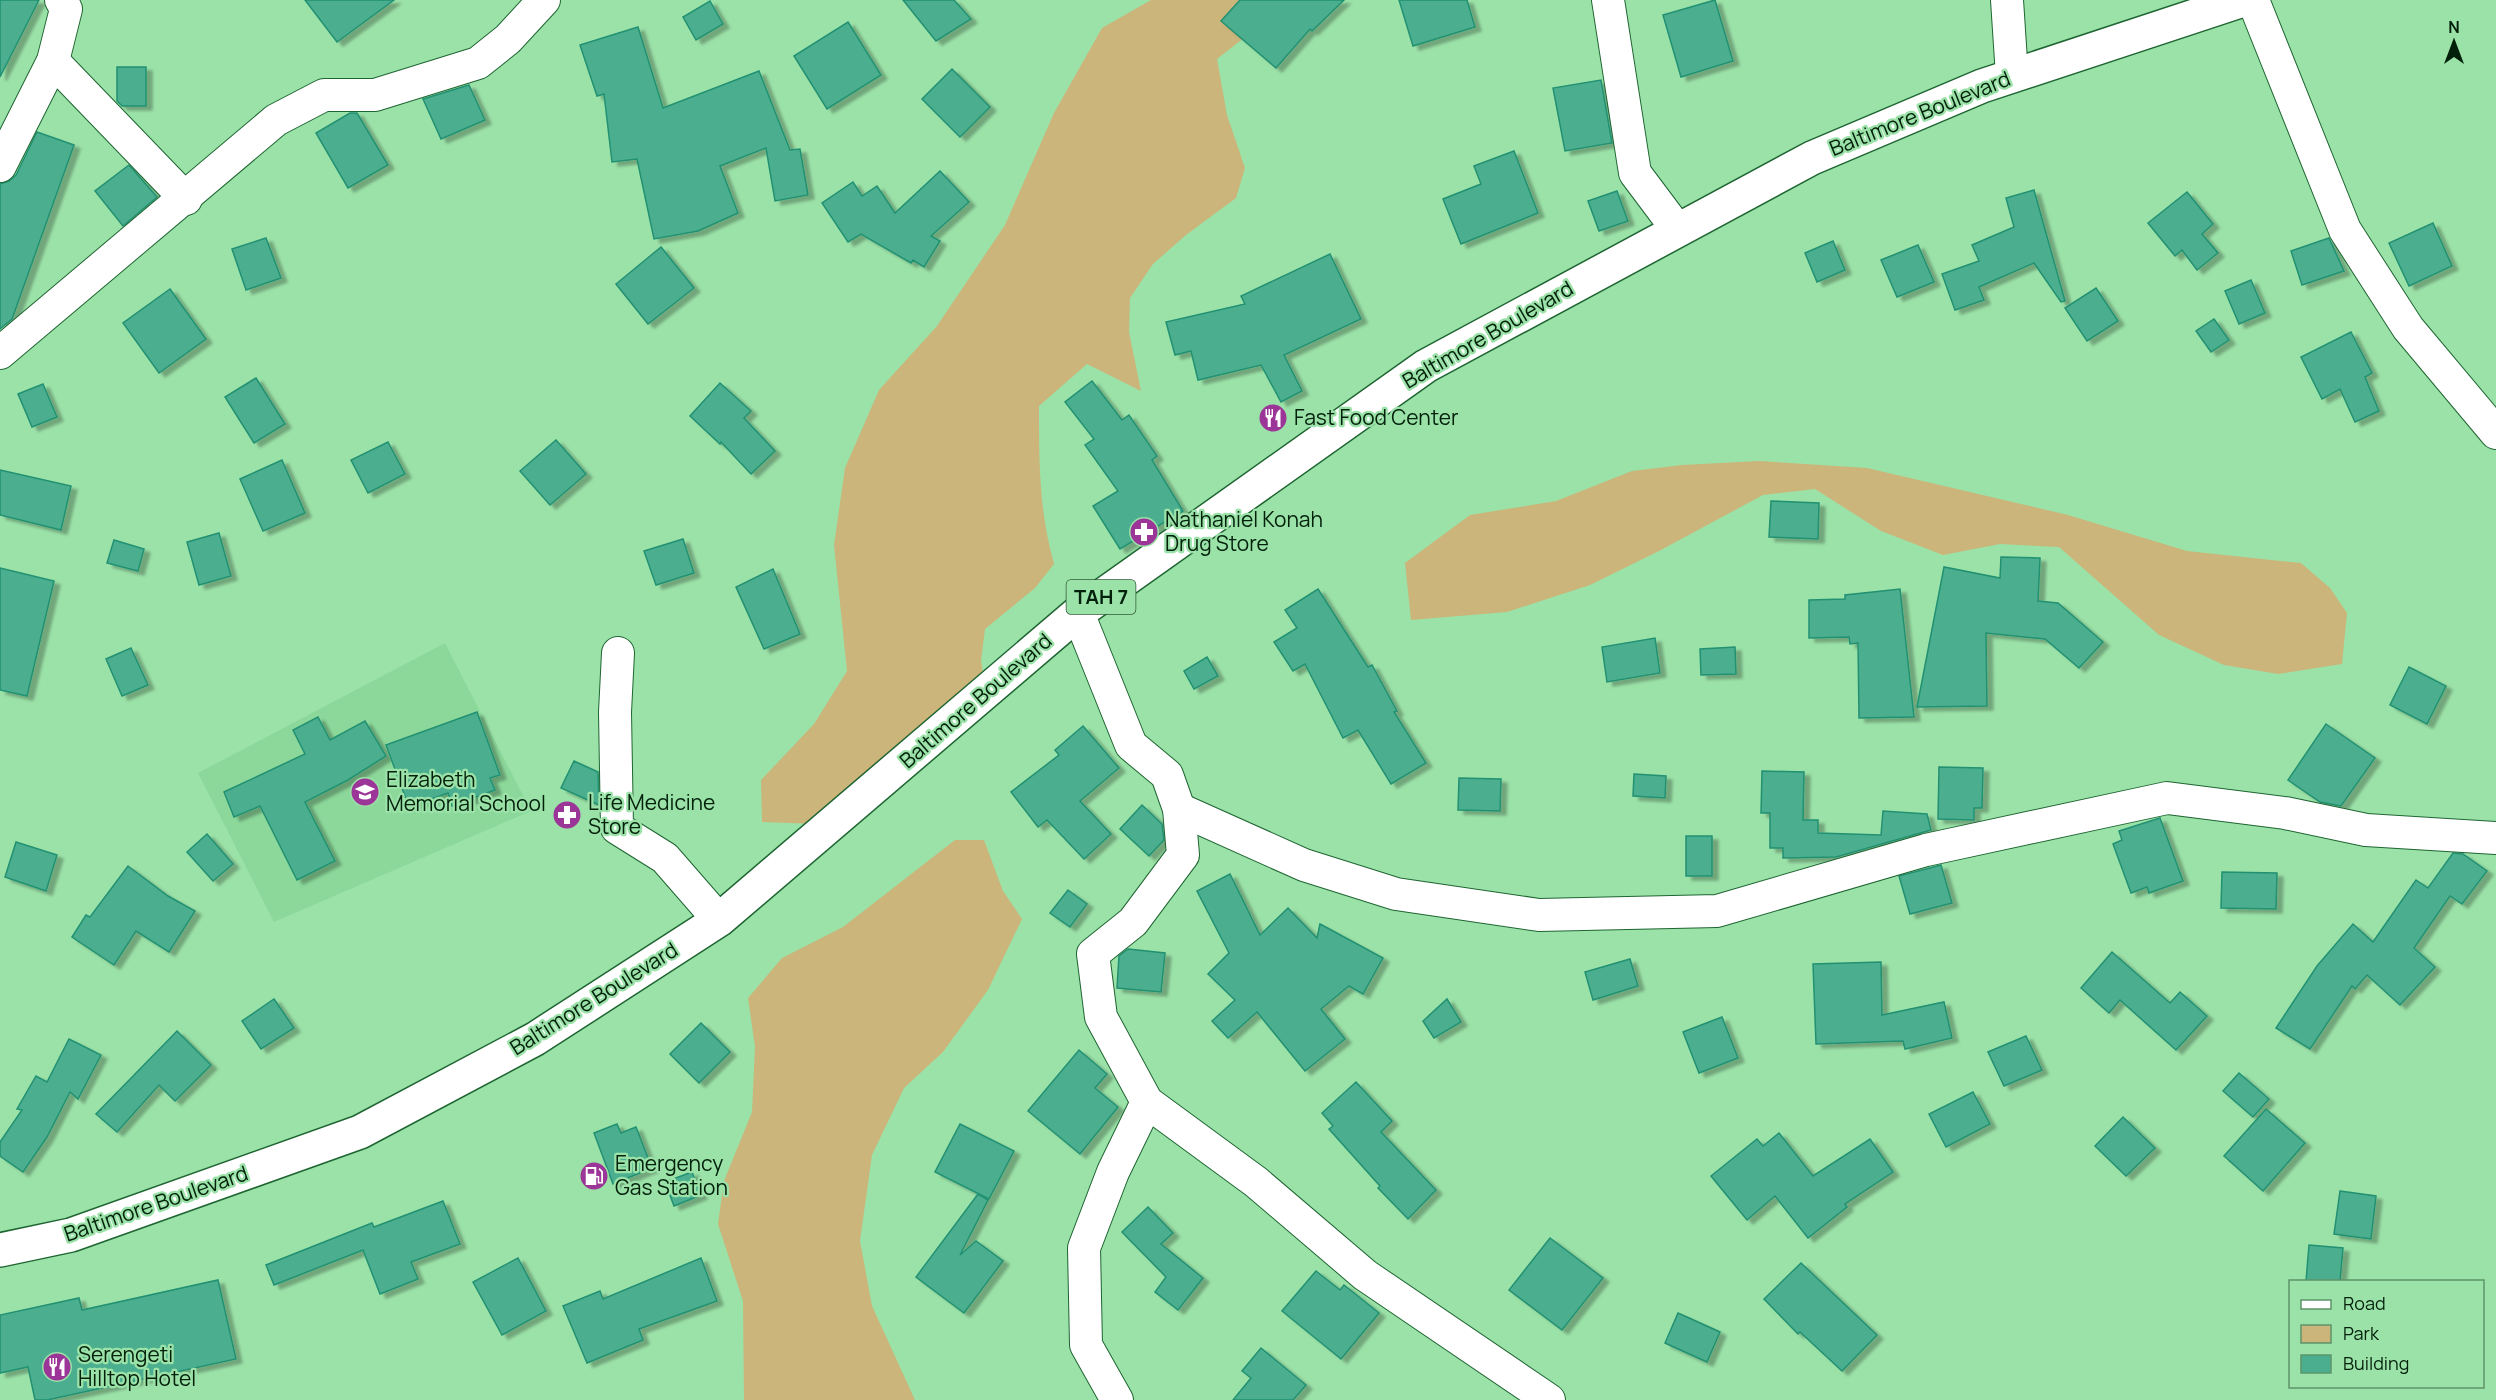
<svg xmlns="http://www.w3.org/2000/svg" width="2496" height="1400" font-family="Manrope,sans-serif">
<style>
.built{fill:#8bd89a}
.green{fill:#cbb57a}
.building{fill:#4baf8f;stroke:#229172;stroke-width:1.5;filter:url(#shadow)}
.lines{fill:none;stroke-linecap:round;stroke-linejoin:round}
.minor-casing{stroke:#1e6532;stroke-width:34}
.highway-casing{stroke:#1e6532;stroke-width:36}
.minor{stroke:#fff;stroke-width:32}
.highway{stroke:#fff;stroke-width:33}
.labels{text-anchor:middle;stroke-width:4.5;stroke-linejoin:round;paint-order:stroke}
.shield{fill:#9be2a8;stroke:#315a3a;stroke-width:1.5}
.shield-label{font-size:20px;font-weight:bold;fill:#03200b}
.street-label{font-size:21px;fill:#03200b;stroke:#9be2a8}
.poi-label{font-size:21px;fill:#03200b;stroke:#9be2a8;text-anchor:start}
</style>
<defs>
<filter id="shadow"><feDropShadow dx="6" dy="4" stdDeviation="1.5" flood-color="#0004"/></filter>
</defs>
<rect width="100%" height="100%" fill="#9be2a8"/>
<path class="built" d="M445,643L531,811L274,922L198,773Z"/>
<g class="green">
<path d="M1151,0H1284L1277,12L1217,59L1227,115L1245,168L1236,198L1186,235L1153,264L1130,298L1129,332L1141,391L1087,364L1039,406C1039,461 1039,511 1054,564L1035,588L985,629L981,661L988,708L842,825L762,822L761,780L814,724L847,671L834,545L845,468L879,390L937,326L1005,225L1054,113L1102,28Z"/>
<path d="M1759,461L1867,468L2068,515L2187,551L2301,563L2330,588L2347,613L2342,664L2278,674L2224,665L2159,635L2059,547L2000,544L1943,555L1881,531L1815,489L1763,495L1659,551L1590,585L1507,612L1411,620L1405,563L1470,515L1556,501L1632,471L1682,465Z"/>
<path d="M955,840H984L1003,891L1022,919L988,990L943,1052L904,1088L872,1155L860,1241L872,1306L915,1400H744L743,1301L718,1224L724,1181L752,1112L755,1047L748,998L782,958L843,927Z"/>
</g>
<g class="building">
<path d="M0,0H39L0,77Z"/>
<path d="M305,0H394L337,42Z"/>
<path d="M903,0H954L971,19L936,41Z"/>
<path d="M1240,0H1344L1312,31L1310,29L1276,68L1221,21Z"/>
<path d="M1399,0H1467L1475,27L1413,46Z"/>
<path d="M1715,0L1733,61L1681,77L1663,15Z"/>
<path d="M710,1L723,24L696,40L683,17Z"/>
<path d="M848,22L881,75L827,109L794,56Z"/>
<path d="M638,27L663,108L759,71L790,150L800,149L808,195L775,201L766,148L720,166L738,213L698,231L654,239L637,159L612,162L604,94L597,96L580,45Z"/>
<path d="M117,67H146V106H122L117,101Z"/>
<path d="M952,69L990,107L960,137L922,99Z"/>
<path d="M1601,80L1612,143L1565,151L1553,88Z"/>
<path d="M469,85L485,120L441,139L423,99Z"/>
<path d="M350,113H357L388,165L348,188L316,133Z"/>
<path d="M37,132L74,145L12,319L0,329V184L9,181L16,175Z"/>
<path d="M1514,151L1538,213L1461,244L1443,199L1481,184L1474,166Z"/>
<path d="M129,165L157,197L123,226L95,191Z"/>
<path d="M940,171L969,202L931,236L940,241L924,267L913,260L911,263L861,234L848,242L822,203L853,182L862,196L877,186L895,213Z"/>
<path d="M2034,190L2065,301L2061,302L2034,263L1979,287L1984,300L1955,310L1942,274L1979,261L1972,245L2014,227L2006,198Z"/>
<path d="M1617,191L1628,221L1599,231L1588,201Z"/>
<path d="M2187,192L2213,224L2202,234L2218,253L2197,270L2182,250L2175,256L2148,223Z"/>
<path d="M2433,223L2452,266L2409,286L2389,243Z"/>
<path d="M266,238L281,278L246,290L232,249Z"/>
<path d="M2329,238L2344,271L2302,285L2291,251Z"/>
<path d="M1833,241L1845,270L1817,282L1805,253Z"/>
<path d="M1918,245L1934,282L1897,297L1881,260Z"/>
<path d="M661,247L694,288L648,324L616,284Z"/>
<path d="M1330,254L1361,319L1284,355L1302,391L1281,402L1261,365L1198,380L1191,351L1175,355L1166,322L1245,304L1241,296Z"/>
<path d="M2251,280L2265,313L2239,324L2225,291Z"/>
<path d="M2096,288L2118,321L2087,341L2065,308Z"/>
<path d="M170,289L206,339L159,373L123,323Z"/>
<path d="M2214,319L2229,340L2211,352L2196,331Z"/>
<path d="M2351,332L2372,373L2365,377L2379,411L2355,422L2340,389L2322,399L2301,357Z"/>
<path d="M256,378L285,424L254,443L225,397Z"/>
<path d="M1092,381L1122,420L1129,415L1157,456L1152,460L1183,511L1120,549L1093,506L1118,491L1085,445L1094,439L1065,402Z"/>
<path d="M720,383L751,411L744,418L775,451L751,474L721,442L720,444L690,416Z"/>
<path d="M43,384L57,417L32,427L18,394Z"/>
<path d="M556,440L586,474L550,505L520,471Z"/>
<path d="M388,442L405,474L368,493L351,460Z"/>
<path d="M282,460L305,513L263,531L240,479Z"/>
<path d="M0,470L71,486L61,530L0,515Z"/>
<path d="M1771,501L1819,503L1818,539L1769,537Z"/>
<path d="M219,533L231,576L199,585L187,542Z"/>
<path d="M683,539L694,573L656,585L644,551Z"/>
<path d="M114,540L144,549L138,571L107,563Z"/>
<path d="M2001,557L2040,558L2038,601L2058,603L2103,642L2079,668L2045,639L1986,633L1987,706L1917,707L1944,567L2000,578Z"/>
<path d="M0,568L54,581L27,696L0,690Z"/>
<path d="M773,569L800,634L764,649L736,587Z"/>
<path d="M1318,589L1368,667L1372,665L1397,711L1394,712L1426,763L1391,784L1358,730L1343,738L1305,664L1293,671L1274,642L1297,628L1285,610Z"/>
<path d="M1900,589L1914,717L1859,718L1858,643L1850,644L1849,637L1809,638V600L1845,599V595Z"/>
<path d="M1655,638L1660,673L1607,682L1602,647Z"/>
<path d="M1735,647L1736,674L1701,675L1700,649Z"/>
<path d="M131,648L148,685L122,696L106,659Z"/>
<path d="M1207,657L1218,676L1194,689L1184,671Z"/>
<path d="M2409,667L2446,686L2427,724L2390,705Z"/>
<path d="M477,712L500,775L490,778L495,790L452,806L448,793L409,807L386,745Z"/>
<path d="M318,717L330,740L365,721L386,756L348,780L305,802L335,861L297,880L260,806L234,817L224,792L305,754L293,730Z"/>
<path d="M2326,724L2375,758L2341,806L2320,802L2288,780Z"/>
<path d="M1083,726L1119,768L1080,801L1111,834L1084,859L1047,820L1038,827L1011,792L1059,755L1055,750Z"/>
<path d="M574,761L598,772L599,805L561,788Z"/>
<path d="M1939,767L1983,768L1982,808H1974V820L1938,819Z"/>
<path d="M1762,771L1804,772L1803,820H1818V833L1881,835L1883,811L1927,814L1931,830L1836,857L1783,858V848H1770V813H1761Z"/>
<path d="M1634,774L1666,776L1665,798L1633,796Z"/>
<path d="M1459,778L1501,779L1500,811L1458,810Z"/>
<path d="M1142,805L1162,824L1164,840L1149,856L1120,829Z"/>
<path d="M2160,818L2183,881L2149,893L2147,887L2131,893L2113,844L2122,840L2119,831Z"/>
<path d="M207,834L233,864L213,881L187,852Z"/>
<rect x="1686" y="836" width="26" height="40"/>
<path d="M16,842L57,855L46,891L5,877Z"/>
<path d="M2453,853L2463,854L2487,871L2462,904L2450,896L2414,948L2435,967L2400,1005L2367,975L2355,989L2352,986L2310,1049L2276,1028L2317,966L2353,924L2373,942L2416,880L2428,888Z"/>
<path d="M1941,865L1952,903L1910,914L1899,876Z"/>
<path d="M128,866L168,896L195,911L169,952L136,931L114,965L72,937L86,915L90,917Z"/>
<path d="M2222,872L2277,873L2276,909L2221,908Z"/>
<path d="M1230,874L1260,935L1288,908L1317,938L1320,924L1383,958L1363,994L1349,986L1321,1009L1345,1039L1305,1071L1257,1012L1228,1038L1212,1021L1235,1000L1208,974L1229,953L1197,891Z"/>
<path d="M1068,890L1087,904L1070,927L1050,913Z"/>
<path d="M1128,949L1165,953L1161,992L1117,988L1119,956Z"/>
<path d="M2112,952L2170,1003L2180,992L2207,1016L2176,1050L2120,1000L2109,1013L2081,988Z"/>
<path d="M1630,959L1638,986L1593,1000L1585,972Z"/>
<path d="M1881,962L1882,1015L1944,1002L1952,1038L1905,1049L1903,1041L1816,1044L1813,964Z"/>
<path d="M274,999L294,1028L261,1049L242,1021Z"/>
<path d="M1447,999L1461,1022L1434,1038L1423,1021Z"/>
<path d="M1722,1017L1738,1058L1699,1073L1683,1032Z"/>
<path d="M701,1023L730,1052L699,1083L670,1054Z"/>
<path d="M177,1031L211,1065L175,1101L159,1085L117,1132L96,1114Z"/>
<path d="M2026,1036L2042,1070L2004,1086L1988,1052Z"/>
<path d="M69,1039L101,1055L78,1099L70,1092L47,1137L23,1172L0,1156V1142L22,1110L17,1109L36,1076L47,1082Z"/>
<path d="M1079,1050L1107,1074L1095,1088L1118,1107L1080,1154L1028,1111Z"/>
<path d="M2239,1073L2269,1099L2253,1117L2223,1091Z"/>
<path d="M1356,1082L1392,1121L1381,1132L1436,1190L1408,1219L1378,1188L1380,1186L1329,1129L1333,1126L1322,1113Z"/>
<path d="M1973,1092L1990,1124L1946,1147L1929,1114Z"/>
<path d="M2266,1109L2305,1143L2263,1191L2224,1156Z"/>
<path d="M2123,1117L2155,1148L2126,1176L2095,1146Z"/>
<path d="M617,1124L621,1133L636,1127L652,1168L613,1184L594,1133Z"/>
<path d="M960,1124L1014,1151L989,1199L935,1172Z"/>
<path d="M1779,1133L1813,1176L1870,1139L1893,1172L1845,1204L1847,1207L1808,1238L1775,1196L1747,1220L1711,1176L1757,1139L1763,1146Z"/>
<path d="M692,1172L701,1195L674,1206L665,1182Z"/>
<path d="M2340,1191L2376,1196L2371,1239L2334,1234Z"/>
<path d="M978,1194L988,1200L960,1255L976,1241L1003,1261L964,1313L916,1277Z"/>
<path d="M443,1201L460,1244L411,1262L418,1279L380,1294L363,1250L274,1285L266,1265L372,1223L374,1227Z"/>
<path d="M1148,1207L1173,1233L1161,1244L1203,1278L1178,1310L1155,1292L1166,1277L1122,1232Z"/>
<path d="M1550,1238L1603,1278L1562,1330L1509,1290Z"/>
<path d="M2309,1245L2343,1248L2340,1281H2306Z"/>
<path d="M518,1258L546,1311L502,1335L473,1282Z"/>
<path d="M701,1258L717,1301L639,1329L643,1340L587,1363L563,1306L600,1291L603,1299Z"/>
<path d="M1801,1263L1877,1335L1842,1371L1800,1332L1798,1334L1764,1299Z"/>
<path d="M1316,1271L1340,1290L1344,1285L1379,1313L1341,1359L1282,1311Z"/>
<path d="M218,1280L236,1359L47,1400H35L28,1367L0,1373V1315L79,1298L82,1310Z"/>
<path d="M1678,1313L1720,1332L1707,1362L1665,1343Z"/>
<path d="M1261,1348L1306,1385L1293,1400H1233L1251,1378L1242,1371Z"/>
</g>
<g class="lines">
<g class="minor-casing">
<g id="minor">
<path d="M1608,0L1635,173L1677,229"/>
<path d="M2007,0L2012,76"/>
<path d="M2253,0L2345,230L2408,328L2496,433"/>
<path d="M53,61L186,199"/>
<path d="M0,166L53,61L66,9L61,0"/>
<path d="M0,353L276,120L324,95H375L478,63L508,39L544,0"/>
<path d="M1078,613L1131,745L1167,775L1179,809L1183,855L1133,922L1093,954L1101,1017L1147,1102L1256,1182L1365,1275L1549,1400"/>
<path d="M618,653L615,712L617,828L665,858L719,920"/>
<path d="M1179,809L1304,865L1396,894L1539,915L1717,911L1926,850L2167,798L2285,813L2366,830L2496,838"/>
<path d="M1117,1400L1086,1345L1084,1248L1113,1172L1147,1102"/>
</g>
</g>
<g class="highway-casing">
<path id="highway" d="M0,1250L71,1235L360,1132L535,1039L719,920L1078,613L1426,366L1812,158L1982,86L2243,0"/>
</g>
<use href="#minor" class="minor"/>
<use href="#highway" class="highway"/>
</g>
<defs>
<g id="restaurant-disc" transform="scale(1.5)"><circle r="9.5" fill="#9c3598" stroke="#9be2a8"/><path d="M-5-6h1v4h1v-4h1v4h1v-4h1v5L-1.5 .5V6h-2V.5L-5-1ZM5-6V6H3V1.5H1.5Q1.5-4 5-6Z" fill="#fff"/></g>
<g id="pharmacy-disc" transform="scale(1.5)"><circle r="9.5" fill="#9c3598" stroke="#9be2a8"/><path d="M-2-6h4v4h4v4h-4v4h-4v-4h-4v-4h4Z" fill="#fff"/></g>
<g id="school-disc" transform="scale(1.5)"><circle r="9.5" fill="#9c3598" stroke="#9be2a8"/><path d="M0-5L7-2L0 1L-7-2ZM-4 1L0 2.5L4 1V4Q0 6-4 4Z" fill="#fff"/></g>
<g id="fuel-disc" transform="scale(1.5)"><circle r="9.5" fill="#9c3598" stroke="#9be2a8"/><path d="M-5.5-6h7V0h2V4h1.3V-2.5L3-4.5l.8-.8L6-3V5H2.5V1h-1V6h-7ZM-4.2-4.7v3.2H.2V-4.7Z" fill="#fff"/></g>
</defs>
<g fill-rule="evenodd">
<use href="#restaurant-disc" x="1273" y="418"/>
<use href="#pharmacy-disc" x="1144" y="532"/>
<use href="#school-disc" x="365" y="792"/>
<use href="#pharmacy-disc" x="567" y="815"/>
<use href="#fuel-disc" x="594" y="1176"/>
<use href="#restaurant-disc" x="57" y="1367"/>
</g>
<g class="labels">
<rect class="shield" x="1066.5" y="580" width="69" height="34" rx="4.5"/>
<g class="shield-label">
<text x="1101" y="604">TAH 7</text>
</g>
<g class="street-label">
<text transform="translate(1920 114) rotate(-22)" y="7">Baltimore Boulevard</text>
<text transform="translate(1488 335) rotate(-30)" y="7">Baltimore Boulevard</text>
<text transform="translate(976 701) rotate(-41)" y="7">Baltimore Boulevard</text>
<text transform="translate(594 999) rotate(-32)" y="7">Baltimore Boulevard</text>
<text transform="translate(156 1204) rotate(-19)" y="7">Baltimore Boulevard</text>
</g>
<g class="poi-label">
<text x="1294" y="425">Fast Food Center</text>
<text x="1165" y="527">Nathaniel Konah<tspan x="1165" dy="24">Drug Store</tspan></text>
<text x="386" y="787">Elizabeth<tspan x="386" dy="24">Memorial School</tspan></text>
<text x="588" y="810">Life Medicine<tspan x="588" dy="24">Store</tspan></text>
<text x="615" y="1171">Emergency<tspan x="615" dy="24">Gas Station</tspan></text>
<text x="78" y="1362">Serengeti<tspan x="78" dy="24">Hilltop Hotel</tspan></text>
</g>
</g>
<rect x="2289" y="1280" width="195" height="108" fill="#9be2a8" stroke="#5e9469" stroke-width="1.5"/>
<rect x="2301" y="1300" width="30" height="9" fill="#ffffff" stroke="#5e9469" stroke-width="1.5"/>
<text x="2343" y="1310" font-size="18" fill="#03200b">Road</text>
<rect x="2301" y="1325" width="30" height="18" fill="#cbb57a" stroke="#5e9469" stroke-width="1.5"/>
<text x="2343" y="1340" font-size="18" fill="#03200b">Park</text>
<rect x="2301" y="1355" width="30" height="18" fill="#4baf8f" stroke="#5e9469" stroke-width="1.5"/>
<text x="2343" y="1370" font-size="18" fill="#03200b">Building</text>
<g transform="translate(2454 42)" stroke="#9be2a8" stroke-width="4.5" paint-order="stroke">
<path d="M0-4.5L10 22L0 15L-10 22Z" fill="#03200b"/>
<text y="-9" font-size="16" font-weight="bold" text-anchor="middle" fill="#03200b">N</text>
</g>
</svg>
